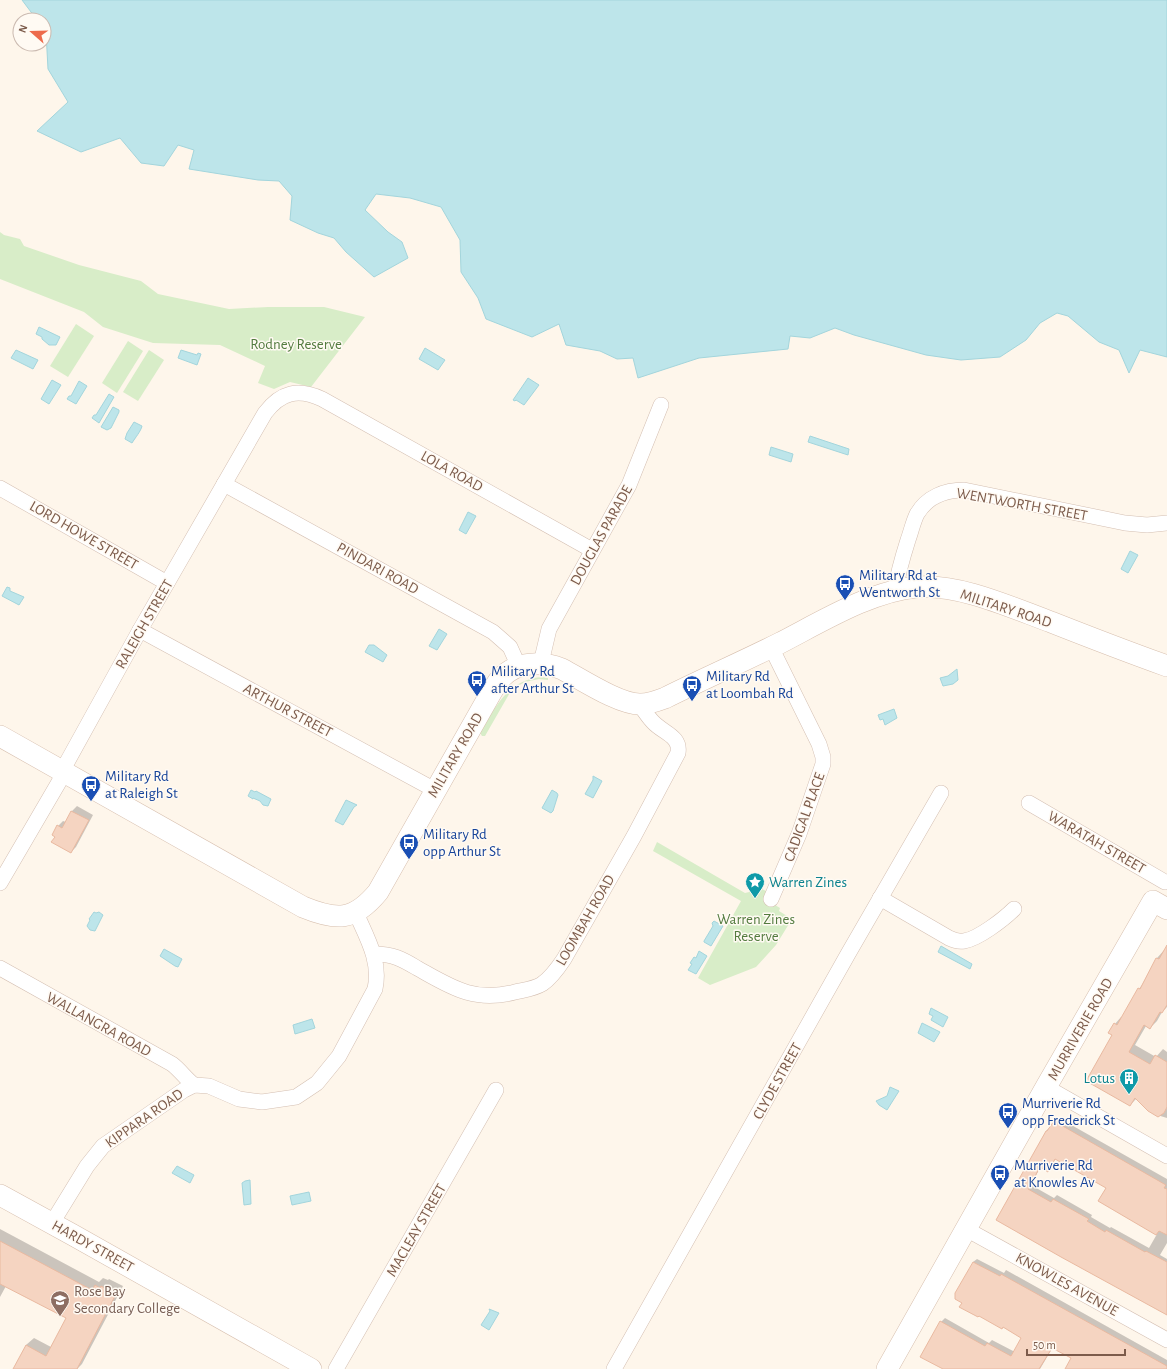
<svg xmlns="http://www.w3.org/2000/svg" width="1167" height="1369" font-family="'Alegreya Sans',sans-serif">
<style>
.green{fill:#d8edc8}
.water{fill:#bde5ea;stroke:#a3d5dc}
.shadow{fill:#0003;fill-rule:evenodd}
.building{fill:#f5d4c1;stroke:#e9b9a0}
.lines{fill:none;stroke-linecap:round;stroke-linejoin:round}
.street-casing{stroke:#d4bfb2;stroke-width:16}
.secondary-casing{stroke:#d7bfae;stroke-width:22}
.street{stroke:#fff;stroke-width:15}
.secondary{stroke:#fff;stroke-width:21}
.labels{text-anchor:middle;stroke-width:3;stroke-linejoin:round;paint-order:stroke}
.park-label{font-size:15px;fill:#537b3f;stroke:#fffaf3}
.street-label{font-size:15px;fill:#7c5b4b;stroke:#fffaf3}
.transit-label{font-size:15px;fill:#164399;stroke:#fffaf3;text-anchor:start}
.culture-label{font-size:15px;fill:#0d838f;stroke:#fffaf3;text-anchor:start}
.education-label{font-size:15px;fill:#785e54;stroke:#fffaf3;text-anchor:start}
</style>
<rect width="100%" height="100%" fill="#fef6eb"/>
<g class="green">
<path d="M0,232L4,235L20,239L24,246L79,265L141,281L158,294L229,309L268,307H324L365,317L311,387L290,382L274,389L258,383L265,366L220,345L153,343L103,327L84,312L0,279Z"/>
<path d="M76,324L94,336L68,377L50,366Z"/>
<path d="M128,341L143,351L117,393L102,383Z"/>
<path d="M149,350L164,360L138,401L123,392Z"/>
<path d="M541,677L548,678V680L539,679L525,682L512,689L485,736H482L480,733C495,707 508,680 541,677Z"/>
<path d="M657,842L745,893L762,889L766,891L765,899L780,908L779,911L792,919L776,945L756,967L710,985L698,978L741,901L653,851Z"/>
</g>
<g class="water">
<path d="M22,0H1167V357L1140,350L1129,373L1119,350L1099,342L1068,316L1057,313L1040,323L1026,340L1000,357L961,360L926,355L854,335L835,328L810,338L790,336L788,349L699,358L638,378L633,358L617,359L600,351L566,345L559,324L532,337L486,319L478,298L461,272L460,240L441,207L410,198L376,194L365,210L388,232L402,242L408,258L374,277L346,252L334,238L318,233L290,220L292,196L279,181L258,180L189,169L194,150L178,145L164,166L141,163L120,138L81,152L37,131L68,102L48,69L46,32L44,29V20H37Z"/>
<path d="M39,327L60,337L56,345H49L42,339V337L36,334Z"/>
<path d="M425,348L445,360L438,370L419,359Z"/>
<path d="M16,350L38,360L33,369L11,358Z"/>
<path d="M181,350L197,355L198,353L201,354L197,365L178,358Z"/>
<path d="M528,378L539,385L524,405L516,400L515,401L513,400Z"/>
<path d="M52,380L61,385L49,404L41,399Z"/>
<path d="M79,381L87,386L76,404L67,399L69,396H71Z"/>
<path d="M109,394L114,397L99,423L92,418L94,415H96Z"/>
<path d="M113,407L119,410V412L111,428L107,430L101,427Z"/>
<path d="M134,422L142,426C141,431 135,438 132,443L125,439L127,433Z"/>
<path d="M810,436L849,449L848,455L808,442Z"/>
<path d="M771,447L793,454L791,462L769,455Z"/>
<path d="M468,512L476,516L466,534L459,530Z"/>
<path d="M1130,551L1138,555L1128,573L1121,569Z"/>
<path d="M7,587L10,588V591L24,597L19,605L2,596Z"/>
<path d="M439,629L447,634L437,650L429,646Z"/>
<path d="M369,645H374L387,655L383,662L365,652Z"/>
<path d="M957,669L958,680L953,684L943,686L940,678L948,676Z"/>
<path d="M894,709L897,718L885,725L883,719L880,720L878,715Z"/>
<path d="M593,776L602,781L593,798L585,794L593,780Z"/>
<path d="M251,790L255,792L256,791L271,799L268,806L263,805L260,801L253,798V799L248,796Z"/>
<path d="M552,790L557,793L558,795L553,811L551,813L542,808Z"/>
<path d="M346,800L357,805L354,807L343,825L335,821Z"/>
<path d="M94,912L96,913L99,912L103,915L95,931L90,930L87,926L90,920L89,919Z"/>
<path d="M714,921L723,926L711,946L704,942V941L713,926L712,923Z"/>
<path d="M941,946L972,964L970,969L938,952Z"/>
<path d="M164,949L182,959L178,967L175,966L160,956Z"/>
<path d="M699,951L707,956L696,974L688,970L692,964L690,963L694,957L696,958Z"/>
<path d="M931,1008L948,1017L943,1027L931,1020L933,1016L929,1014Z"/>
<path d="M312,1019L315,1028L295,1034L293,1025Z"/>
<path d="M922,1023L940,1032L934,1042L918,1033Z"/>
<path d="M890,1087L899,1091L887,1110L879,1105L876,1101L887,1096Z"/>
<path d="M177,1166L194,1175L190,1183L172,1173Z"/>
<path d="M250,1180L251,1204L244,1205L242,1183L245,1181Z"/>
<path d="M309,1192L311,1201L292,1205L290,1196Z"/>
<path d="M489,1309L499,1313L489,1330L481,1325L490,1311Z"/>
</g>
<g class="shadow">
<path d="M77,806L93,815L76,847L71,852L56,836L58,826L63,821L66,822L72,811Z"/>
<path d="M1167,947V1007L1162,1012L1157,1021L1150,1028L1146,1026L1135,1045L1156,1057L1163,1049L1167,1052V1118L1157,1115L1137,1098L1130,1105L1113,1035L1115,1024L1121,1017L1122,1018L1139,989L1142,985L1157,958Z"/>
<path d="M1059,1118L1167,1179V1243L1160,1255L1167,1259V1314L998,1220L1046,1131ZM1056,1158L1107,1187L1099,1201L1157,1234L1149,1248L1111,1227L1110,1228L1091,1217L1092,1215L1057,1195L1054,1198L1031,1185L1041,1166L1048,1170Z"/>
<path d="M0,1229L99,1282L103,1278L108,1280L109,1279L123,1286L82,1364L77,1369H14L26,1345L34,1338L51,1347L67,1318L6,1286L0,1297Z"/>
<path d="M977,1259L1004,1273L1006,1270L1167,1360V1369H1066L1073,1358L1053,1347L1040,1369H945L941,1322L945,1318L989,1343L992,1340L1015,1352L1023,1337L963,1302L973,1262Z"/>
</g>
<g class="building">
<path d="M71,811L89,820L71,853L51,842L55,837L52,835L57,825L62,828Z"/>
<path d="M1167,945V1005L1162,1013L1160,1012L1150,1029L1144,1025L1129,1052L1150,1064L1155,1055L1167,1062V1107L1164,1113L1158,1117L1148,1111L1135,1098L1130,1106L1086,1081L1112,1035L1108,1033L1114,1023L1117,1025L1138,988L1140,989L1156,958L1159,959Z"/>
<path d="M1054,1121L1166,1185L1164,1188L1167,1189V1235L1159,1231L1156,1235L1098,1201L1106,1188L1055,1159L1048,1172L1040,1167L1028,1189L1051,1202L1053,1199L1089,1219L1087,1221L1105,1232L1106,1230L1145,1252L1146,1251L1167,1262V1315L1061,1257L996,1220L1046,1131H1047Z"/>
<path d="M0,1241L92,1290L95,1285L100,1288L101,1286L116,1294L77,1369H13L26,1345L46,1356L66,1318L0,1284Z"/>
<path d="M973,1262L1000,1276L1001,1274L1167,1366V1369H1065L1071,1358L1052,1348L1039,1369H943L920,1357L940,1321L985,1346L987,1343L1011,1356L1021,1338L1003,1327L1002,1329L979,1316L978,1317L959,1307L962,1303L955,1299V1293Z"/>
</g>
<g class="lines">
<g class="street-casing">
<g id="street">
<path d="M224,484L493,632L510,647L519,667"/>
<path d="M0,488L167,583"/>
<path d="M895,591C898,572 902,559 908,540C911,532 913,522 917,514C927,497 945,490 964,490L1125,523L1147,525L1167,523"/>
<path d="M140,630L435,790"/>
<path d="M771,647L819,744L823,757V764L799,834L771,899"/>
<path d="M541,663L549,629L629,485L661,405"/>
<path d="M1029,803L1165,882"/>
<path d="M0,883L59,782L66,764L140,630L265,413C281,392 298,388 322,399L592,550"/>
<path d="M880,898L949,938C953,940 958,942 964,941C978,939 1004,919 1014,909"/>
<path d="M374,954C393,954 402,959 417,968C451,987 474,1003 515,992C523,990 534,989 542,984C551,978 558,968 564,959L634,836L678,753C681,736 663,733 653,722C648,717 644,710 639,704"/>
<path d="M0,968L172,1064C180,1070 186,1079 194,1085"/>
<path d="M1046,1087L1167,1156"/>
<path d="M52,1223L87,1166L103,1146L184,1090L194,1085L209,1086L239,1099L262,1102L296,1097L317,1083L339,1056L375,989C381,961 367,938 356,913"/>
<path d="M966,1229L1167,1340"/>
<path d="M336,1369L496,1090"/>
<path d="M614,1369L848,954L941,793"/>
</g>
</g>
<g class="secondary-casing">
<g id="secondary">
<path d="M0,736L303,907C337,921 354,921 378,892L492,691C495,687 497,682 501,678C517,661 542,661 562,669C581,679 620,705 641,704C649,704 657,701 665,698C703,679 742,662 780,643C821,622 871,591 917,587C961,584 1010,607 1051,622C1089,637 1128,652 1167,666"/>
<path d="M0,1195L73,1235L311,1369"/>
<path d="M887,1369L1046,1087L1153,901L1167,909"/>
</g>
</g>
<use href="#street" class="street"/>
<use href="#secondary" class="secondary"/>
</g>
<defs>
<g id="bus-pin" transform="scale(1)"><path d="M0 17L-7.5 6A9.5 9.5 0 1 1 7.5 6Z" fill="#1a4fb4" stroke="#fffaf3"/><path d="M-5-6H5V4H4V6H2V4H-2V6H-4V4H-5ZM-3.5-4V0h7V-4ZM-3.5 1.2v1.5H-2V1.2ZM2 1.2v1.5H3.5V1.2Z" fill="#fff"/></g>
<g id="sight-pin" transform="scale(1)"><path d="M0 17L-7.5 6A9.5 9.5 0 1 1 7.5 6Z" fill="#0f9aa8" stroke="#fffaf3"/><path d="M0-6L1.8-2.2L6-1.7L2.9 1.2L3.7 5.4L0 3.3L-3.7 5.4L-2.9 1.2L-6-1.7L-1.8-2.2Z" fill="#fff"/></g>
<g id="building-pin" transform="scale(1)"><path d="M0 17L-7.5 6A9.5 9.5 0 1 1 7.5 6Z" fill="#0f9aa8" stroke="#fffaf3"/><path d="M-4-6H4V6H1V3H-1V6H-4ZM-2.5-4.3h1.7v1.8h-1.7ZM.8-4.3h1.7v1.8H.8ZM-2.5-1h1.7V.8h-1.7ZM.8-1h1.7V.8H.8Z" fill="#fff"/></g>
<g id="school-pin" transform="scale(1)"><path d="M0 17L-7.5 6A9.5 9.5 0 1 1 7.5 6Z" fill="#8d6e63" stroke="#fffaf3"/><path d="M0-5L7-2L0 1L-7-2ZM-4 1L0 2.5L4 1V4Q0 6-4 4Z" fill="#fff"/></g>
</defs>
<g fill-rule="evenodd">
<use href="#bus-pin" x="845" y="584"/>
<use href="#bus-pin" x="477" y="680"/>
<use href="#bus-pin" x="692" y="685"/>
<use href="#bus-pin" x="91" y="785"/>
<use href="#bus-pin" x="409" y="843"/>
<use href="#sight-pin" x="755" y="882"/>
<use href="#building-pin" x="1129" y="1078"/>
<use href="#bus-pin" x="1008" y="1112"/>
<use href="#bus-pin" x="1000" y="1174"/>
<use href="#school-pin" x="60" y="1300"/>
</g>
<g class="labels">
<g class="park-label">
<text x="296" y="349">Rodney Reserve</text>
<text x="756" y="924">Warren Zines<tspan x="756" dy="17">Reserve</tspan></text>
</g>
<g class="street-label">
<text transform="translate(452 471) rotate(29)" y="5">LOLA ROAD</text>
<text transform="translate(1022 504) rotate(10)" y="5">WENTWORTH STREET</text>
<text transform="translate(84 535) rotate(30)" y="5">LORD HOWE STREET</text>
<text transform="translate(601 535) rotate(-61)" y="5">DOUGLAS PARADE</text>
<text transform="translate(378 568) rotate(29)" y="5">PINDARI ROAD</text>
<text transform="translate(1006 608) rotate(18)" y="5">MILITARY ROAD</text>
<text transform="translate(144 624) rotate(-60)" y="5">RALEIGH STREET</text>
<text transform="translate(288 710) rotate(28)" y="5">ARTHUR STREET</text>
<text transform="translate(455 755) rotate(-60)" y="5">MILITARY ROAD</text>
<text transform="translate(804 817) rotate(-70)" y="5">CADIGAL PLACE</text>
<text transform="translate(1097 842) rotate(30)" y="5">WARATAH STREET</text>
<text transform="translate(585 920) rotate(-60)" y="5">LOOMBAH ROAD</text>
<text transform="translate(99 1024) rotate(29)" y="5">WALLANGRA ROAD</text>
<text transform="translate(1080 1029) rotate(-60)" y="5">MURRIVERIE ROAD</text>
<text transform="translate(777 1081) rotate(-61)" y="5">CLYDE STREET</text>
<text transform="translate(144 1118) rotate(-35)" y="5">KIPPARA ROAD</text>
<text transform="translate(416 1230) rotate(-60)" y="5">MACLEAY STREET</text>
<text transform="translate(93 1246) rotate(29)" y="5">HARDY STREET</text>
<text transform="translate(1067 1284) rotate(29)" y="5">KNOWLES AVENUE</text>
</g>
<g class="transit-label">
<text x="859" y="580">Military Rd at<tspan x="859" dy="17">Wentworth St</tspan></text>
<text x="491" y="676">Military Rd<tspan x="491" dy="17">after Arthur St</tspan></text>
<text x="706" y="681">Military Rd<tspan x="706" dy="17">at Loombah Rd</tspan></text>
<text x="105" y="781">Military Rd<tspan x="105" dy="17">at Raleigh St</tspan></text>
<text x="423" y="839">Military Rd<tspan x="423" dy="17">opp Arthur St</tspan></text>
<text x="1022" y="1108">Murriverie Rd<tspan x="1022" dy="17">opp Frederick St</tspan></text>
<text x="1014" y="1170">Murriverie Rd<tspan x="1014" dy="17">at Knowles Av</tspan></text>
</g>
<g class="culture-label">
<text x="769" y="887">Warren Zines</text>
<text x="1115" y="1083" text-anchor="end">Lotus</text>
</g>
<g class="education-label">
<text x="74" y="1296">Rose Bay<tspan x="74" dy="17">Secondary College</tspan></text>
</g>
</g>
<g transform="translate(32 32) rotate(290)"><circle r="19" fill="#fffaf3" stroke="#cbbab0"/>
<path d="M0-3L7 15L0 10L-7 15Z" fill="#ed6a4b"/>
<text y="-6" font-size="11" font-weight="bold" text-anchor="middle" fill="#7c5b4b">N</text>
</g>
<path d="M1027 1349v6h98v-6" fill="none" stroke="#7c5b4b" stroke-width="2"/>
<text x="1033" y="1349" font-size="12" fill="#7c5b4b" stroke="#fffaf3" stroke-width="3" paint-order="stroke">50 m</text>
</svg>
